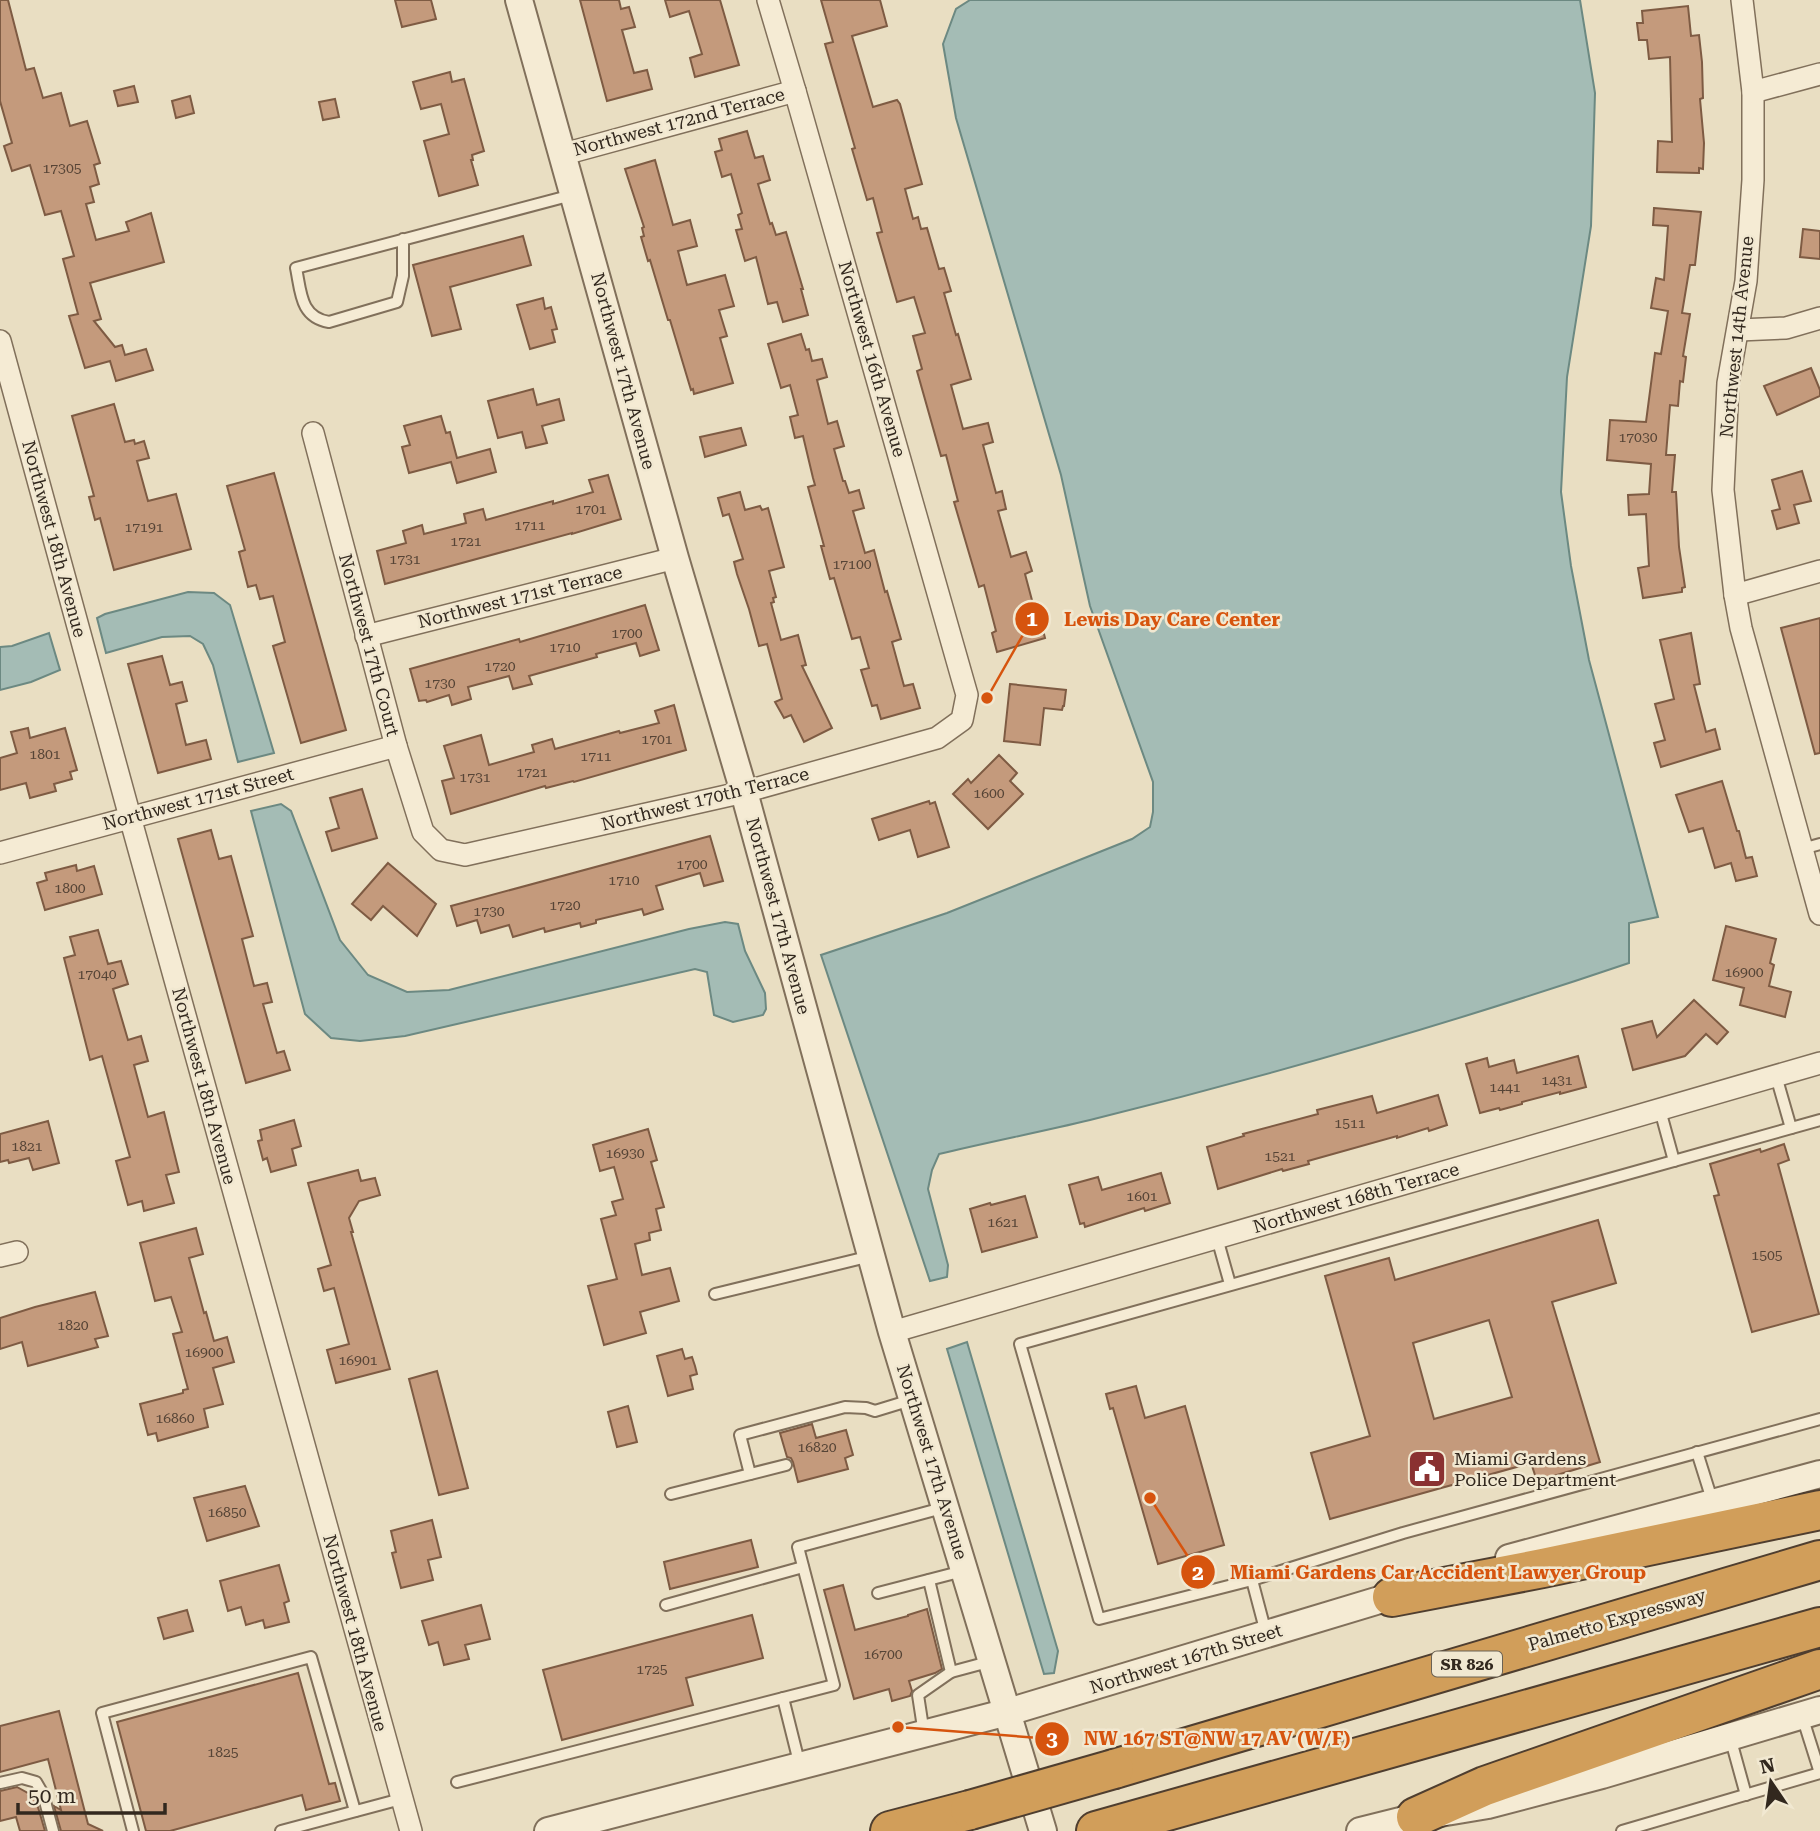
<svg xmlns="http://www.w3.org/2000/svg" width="1820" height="1831" font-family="'Roboto Serif',serif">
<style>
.water{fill:#a4bcb5;stroke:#6c8982;stroke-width:2}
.building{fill:#c49a7c;stroke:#7e5b43;stroke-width:2;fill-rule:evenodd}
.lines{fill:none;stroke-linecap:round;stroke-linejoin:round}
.service-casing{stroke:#81705b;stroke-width:14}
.minor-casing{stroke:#81705b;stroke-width:24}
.tertiary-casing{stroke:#81705b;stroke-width:30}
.motorway-casing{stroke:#4f3e2f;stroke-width:42}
.service{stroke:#f5ebd4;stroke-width:10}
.minor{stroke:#f5ebd4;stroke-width:21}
.tertiary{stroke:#f5ebd4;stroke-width:26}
.motorway{stroke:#d19e5a;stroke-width:38}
.motorway-bridge-casing{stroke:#4f3e2f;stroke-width:42;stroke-linecap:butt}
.motorway-bridge{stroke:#d19e5a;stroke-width:38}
.labels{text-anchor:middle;stroke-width:5;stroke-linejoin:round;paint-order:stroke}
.number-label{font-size:14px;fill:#564436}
.shield{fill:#f1e8d1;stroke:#6b6254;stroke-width:2}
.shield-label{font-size:16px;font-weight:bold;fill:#32281e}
.street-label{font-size:18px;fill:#32281e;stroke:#f1e8d1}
.poi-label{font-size:18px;fill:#32281e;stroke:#f1e8d1;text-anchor:start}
.leader{fill:none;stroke:#d6540e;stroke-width:2.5}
.callout-dot{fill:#d6540e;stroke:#f1e8d1;stroke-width:2.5}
.mark-label{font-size:21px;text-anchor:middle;font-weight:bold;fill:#fff}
.callout-label{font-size:19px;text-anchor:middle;font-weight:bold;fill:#d6540e;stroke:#f1e8d1;stroke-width:5;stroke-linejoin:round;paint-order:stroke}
</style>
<rect width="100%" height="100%" fill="#e9dec2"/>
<g class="water">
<path d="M970,0H1580L1595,93L1591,226L1567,377L1561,492L1571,566L1589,660L1658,917L1629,923V963C1452,1023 1272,1075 1090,1120C1040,1132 989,1142 939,1154L932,1170L928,1189L948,1265L947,1277L930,1281L821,955L947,913L1132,839L1150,827L1153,812V782L1090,606L1061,475L956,118L943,44L956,9Z"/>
<path d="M188,592L214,593L230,605L274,753L238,762L213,665L203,644L190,636L162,637L106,653L97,618L105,614Z"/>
<path d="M49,633L60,670L31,682L0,690V647L12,646Z"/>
<path d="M281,804L291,811L340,940L368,975L407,992L449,990L689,929L725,922L738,924L745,951L765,993L766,1009L763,1015L733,1022L714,1015L707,972L695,969L405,1036L360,1041L331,1038L305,1014L251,811Z"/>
<path d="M967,1342L1058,1651L1054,1673L1044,1674L947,1349Z"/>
</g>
<g class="building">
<path d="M0,0H8L26,70L34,68L43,98L61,93L70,126L87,121L100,163L94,165L99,184L90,187L94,202L86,204L96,240L129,231L126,222L151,213L164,262L90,283L101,319L94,321L115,347L122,345L125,355L146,349L153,370L116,381L110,361L85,368L69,316L78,314L63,259L74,256L61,211L45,215L30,165L12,171L4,146L12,143L0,101Z"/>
<path d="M395,0H431L436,19L402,27Z"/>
<path d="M580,0H619L621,9L629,7L635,27L622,30L634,73L647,70L652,89L607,101Z"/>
<path d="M665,0H720L739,65L695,77L690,58L702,54L689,11L670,17Z"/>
<path d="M821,0H880L887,26L852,36L873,107L897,100L900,104L922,184L905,189L913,219L918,217L921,229L927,228L939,269L944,268L951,291L944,293L956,335L958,334L971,379L951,385L963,429L988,423L993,442L983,445L996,493L1002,491L1006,509L998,511L1011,557L1026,552L1032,571L1025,574L1037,619L1040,618L1045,638L997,652L992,633L996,631L984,585L979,587L954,502L958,501L946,455L941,456L917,371L922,369L913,336L925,333L914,297L897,302L877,233L882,232L873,198L867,200L852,149L855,148L825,44L833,42Z"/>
<path d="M1688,6L1691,36L1699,35L1702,62L1703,98L1700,99L1704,143L1703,169L1699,168V173L1657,172L1658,141L1672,142L1670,57L1649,59L1647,40H1639L1637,23H1643L1642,11Z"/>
<path d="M450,72L452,82L464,79L484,151L472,155L473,160H471L478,185L439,196L424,141L449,134L441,104L421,109L413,82Z"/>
<path d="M134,86L138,102L118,106L114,91Z"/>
<path d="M190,96L194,113L176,118L172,101Z"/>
<path d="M335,99L339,117L323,120L319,102Z"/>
<path d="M747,131L755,158L763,156L770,180L758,184L770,224L772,223L776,235L786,232L803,289H801L808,315L783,322L777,302L768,304L756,257L745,261L736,230L742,229L738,215L742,213L731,174L722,177L715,152L722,150L719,139Z"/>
<path d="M655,160L673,225L690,220L697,246L678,251L687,285L725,275L734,306L719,310L727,336L720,338L733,383L694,394L693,389L691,390L670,320H668L650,260L648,261L641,237L644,236L642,228L644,227L625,169Z"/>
<path d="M1654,208L1701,212L1695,265H1690L1682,313L1690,314L1683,356L1686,357L1683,382L1680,381L1678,406L1670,405L1666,455H1675L1672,492H1676L1679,547L1685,587L1682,588V592L1643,598L1638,568L1649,566L1646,514L1629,515L1628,495L1649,494L1651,464L1607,460L1610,420L1646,422L1655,353L1661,354L1668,311L1651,308L1656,278L1664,280L1668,226L1653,225Z"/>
<path d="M1803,229L1820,231V259L1800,257Z"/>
<path d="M523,236L531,265L450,287L461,329L432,336L413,265Z"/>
<path d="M543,298L545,309L551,307L557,329L552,330L555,342L530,349L517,305Z"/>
<path d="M801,334L806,350L809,349L812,361L822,359L827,377L817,380L828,424L837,421L844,446L834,449L843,481H845L849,493L859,490L864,508L853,511L865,553L874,550L885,592L887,591L901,639L892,642L904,686L913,684L920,708L881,719L877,705L872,706L861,670L869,668L860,637L852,639L834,578L830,579L821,546H824L808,487L815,485L813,478L803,436L795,438L790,417L798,415L790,385L781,388L768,344Z"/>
<path d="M1811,368L1820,390V396L1777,415L1764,386Z"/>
<path d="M533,389L537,405L559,399L564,420L542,426L547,443L526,448L522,432L498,438L488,401Z"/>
<path d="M114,404L125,442L134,440L135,444L144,441L149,458L137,461L148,501L176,494L191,549L114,570L100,518L95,520L89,497L94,496L72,416Z"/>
<path d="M441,416L446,433L450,432L457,458L490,449L496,472L457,483L451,462L409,473L402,447L410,445L404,426Z"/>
<path d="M741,428L746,445L705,457L700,437Z"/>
<path d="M1802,471L1811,501L1794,505L1799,523L1777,529L1772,511L1780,509L1772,480Z"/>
<path d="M274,473L346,730L301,743L273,646L285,642L273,596L260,599L256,585L248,587L239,552L245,550L227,486Z"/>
<path d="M608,475L621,519L572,534V533L385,584L377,551L406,543L403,531L422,525L424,534L466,523L464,514L483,509L486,520L553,501V504L593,492L589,480Z"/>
<path d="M740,492L745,510L760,506L762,510L768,508L784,567L769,571L776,597L773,598L774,602L771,603L781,640L798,635L806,665L802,666L832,728L804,742L791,715L784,718L775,702L782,699L767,644L759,646L749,609L737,574L734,562L743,559L729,514L723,516L718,498Z"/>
<path d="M645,605L659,650L640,656L636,643L596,654L597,657L529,676L532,684L513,689L509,676L468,687L471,699L452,705L449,695L427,702L426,700L419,701L410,669L519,639L520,642Z"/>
<path d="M1820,618V753L1815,754L1781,628Z"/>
<path d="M1691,633L1700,684L1694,685L1706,732L1715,729L1720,749L1661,767L1654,743L1665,740L1655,704L1674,699L1660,640Z"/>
<path d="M162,656L170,685L182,682L187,701L176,704L186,745L206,740L211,759L158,773L128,664Z"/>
<path d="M1010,684L1066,690L1064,706H1063L1062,710L1044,708L1040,745L1004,741Z"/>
<path d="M674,705L686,750L574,782L573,781L546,788L545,786L451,814L442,781L454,778L444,746L481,735L489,765L534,752L532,745L552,739L555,749L619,731L620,733L659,723L655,711Z"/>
<path d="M28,728L30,738L65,728L77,770L70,772L72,779L54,784L56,791L30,798L26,783L0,790V758L17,753L11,732Z"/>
<path d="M999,755L1017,773L1010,781L1023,794L988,829L953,794L968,779L971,783Z"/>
<path d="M1722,781L1737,831H1739L1746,858L1752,857L1757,876L1736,881L1731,863L1715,868L1703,828L1689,832L1676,795Z"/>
<path d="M362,789L377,838L332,851L326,832L339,828L330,798Z"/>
<path d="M929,801L930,804L935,802L949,847L918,857L910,830L879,840L872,819Z"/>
<path d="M211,830L219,859L231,856L253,936L242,939L254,986L267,983L272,1002L263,1004L277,1053L284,1051L290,1070L246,1083L178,839Z"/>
<path d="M710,836L723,881L704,886L700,873L656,886L663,909L644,915L642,909L596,920V923L581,927L580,923L545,932L544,928L513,937L509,925L481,933L477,920L457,926L451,906Z"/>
<path d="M388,863L436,904L417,936L383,906L371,920L352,904Z"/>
<path d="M76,865L77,871L94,866L102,894L45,910L37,883L47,880L45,873Z"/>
<path d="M1726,926L1776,939L1770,963L1774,965L1769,986L1791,992L1785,1017L1740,1005L1744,988L1713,980Z"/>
<path d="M98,930L108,964L121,961L128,984L113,989L128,1040L141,1036L148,1061L134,1065L148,1117L164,1112L179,1172L166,1175L174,1203L144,1211L142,1201L128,1205L116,1161L130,1157L102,1056L90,1060L64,958L75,955L70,937Z"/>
<path d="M1694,1000L1728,1032L1717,1044L1706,1034L1685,1056L1633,1070L1622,1029L1652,1021L1657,1037Z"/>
<path d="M1578,1056L1586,1087L1560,1094V1092L1522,1102V1104L1500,1110L1499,1108L1480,1113L1466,1064L1487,1058L1489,1067L1514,1060L1517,1073Z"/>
<path d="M1438,1095L1447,1125L1429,1131L1428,1128L1397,1138V1136L1308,1161L1309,1164L1283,1171L1282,1169L1218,1189L1207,1147L1244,1136L1243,1134L1318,1114L1317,1110L1372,1096L1377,1113Z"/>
<path d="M294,1120L301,1146L292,1149L296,1165L271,1172L267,1158L263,1160L258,1141L262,1140L260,1130Z"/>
<path d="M48,1121L59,1163L33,1170L29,1158L9,1163L8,1160L0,1162V1134Z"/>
<path d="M648,1129L657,1160L651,1162L664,1207L656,1209L661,1230L649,1233L650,1240L635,1244L642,1275L670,1268L679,1301L640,1312L646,1333L604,1345L588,1286L617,1279L601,1219L616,1215L612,1202L623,1199L614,1167L600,1171L593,1145Z"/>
<path d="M1784,1144L1789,1160L1778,1164L1819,1314L1752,1332L1714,1196L1719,1195L1710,1164L1760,1149L1761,1152Z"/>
<path d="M358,1170L361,1181L375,1178L380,1195L359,1201L349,1218L353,1232H351L390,1369L336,1383L327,1350L349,1344L334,1288L324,1291L318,1269L331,1265L308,1183Z"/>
<path d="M1161,1173L1170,1203L1145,1211L1144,1208L1085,1227L1084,1223L1080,1224L1069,1185L1098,1177L1102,1190Z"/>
<path d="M1025,1196L1037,1237L982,1252L970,1209L990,1203L991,1205Z"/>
<path d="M1598,1220L1616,1283L1552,1302L1600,1462L1537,1481L1531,1463L1330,1519L1311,1453L1370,1436L1325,1276L1389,1258L1395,1280ZM1489,1320L1512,1397L1434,1419L1413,1343Z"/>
<path d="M196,1228L203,1254L189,1258L204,1313L206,1312L214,1341L227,1337L234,1362L213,1368L223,1404L204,1409L208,1427L158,1441L156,1433L148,1435L140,1404L183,1393V1390L188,1389L173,1334L182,1332L171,1297L155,1301L140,1243Z"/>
<path d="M95,1292L108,1336L95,1339L98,1347L28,1366L22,1342L0,1349V1318L35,1307Z"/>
<path d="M682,1349L685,1359L692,1357L695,1366L697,1374L690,1376L693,1389L668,1396L657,1356Z"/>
<path d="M437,1371L468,1488L439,1495L409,1379Z"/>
<path d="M1136,1386L1145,1418L1185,1406L1224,1545L1158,1564L1113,1408L1110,1409L1106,1394Z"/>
<path d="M628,1406L637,1442L617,1447L608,1412Z"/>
<path d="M812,1424L816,1438L846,1430L853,1455L845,1458L848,1469L798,1482L793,1462L791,1458L787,1457L780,1433Z"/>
<path d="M245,1486L259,1526L207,1541L194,1498Z"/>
<path d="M432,1520L441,1557L428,1560L433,1580L401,1588L392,1553L396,1552L391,1531Z"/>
<path d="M751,1540L758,1567L670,1589L664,1562Z"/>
<path d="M279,1565L289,1601L284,1603L289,1622L265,1628L263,1620L246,1625L241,1607L228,1611L220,1581Z"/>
<path d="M843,1585L855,1630L908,1616V1615L927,1609L942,1669L935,1673L909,1681L912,1691L910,1696L892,1701L889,1689L854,1699L824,1590Z"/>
<path d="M481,1605L490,1639L465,1645L469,1659L444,1665L438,1642L429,1645L422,1621Z"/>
<path d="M187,1610L193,1631L164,1639L158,1618Z"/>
<path d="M752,1615L763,1658L686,1678L693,1705L562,1740L543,1670Z"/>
<path d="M298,1673L329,1784L335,1783L340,1801L306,1810L302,1795L170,1831H146L117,1722Z"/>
<path d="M59,1711L88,1824L103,1831H61L54,1806L61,1810L48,1759L0,1772V1726Z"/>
<path d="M17,1787L35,1797L45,1831H20L16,1817L0,1821V1791Z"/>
</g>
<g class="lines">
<g class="service-casing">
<g id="service">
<path d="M403,239V276L397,302L329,322C300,317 301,292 296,268L572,195"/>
<path d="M1802,849L1820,844"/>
<path d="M1776,1076L1791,1128"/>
<path d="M1660,1110L1674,1161"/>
<path d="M1217,1238L1230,1284"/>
<path d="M715,1294L871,1256"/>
<path d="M1697,1452L1713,1503"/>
<path d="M750,1474L740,1435L845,1407L866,1408L875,1411L911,1400"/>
<path d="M671,1494L786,1465"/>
<path d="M1252,1580L1099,1619L1020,1344L1820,1120"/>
<path d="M878,1593L963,1571"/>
<path d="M666,1605L803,1567"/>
<path d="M1266,1633L1252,1580L1403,1533L1820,1419"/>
<path d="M951,1672L992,1661"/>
<path d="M783,1698L800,1766"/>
<path d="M1802,1716L1820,1773"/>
<path d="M924,1734L918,1695L951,1672L929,1580"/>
<path d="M1730,1737L1746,1795"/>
<path d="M457,1782L834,1685L798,1547L946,1507"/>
<path d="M0,1783L22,1778L36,1782L43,1794L53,1831"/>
<path d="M133,1831L102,1713L311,1657L355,1811"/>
<path d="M281,1831L401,1799"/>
<path d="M1622,1831L1820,1773"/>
</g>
</g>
<g class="minor-casing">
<g id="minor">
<path d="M1742,0L1753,92V180L1746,281L1728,383L1723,490L1735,595L1741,628L1820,914"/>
<path d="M1753,92L1820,74"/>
<path d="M564,154L795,91"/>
<path d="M1739,330L1786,328L1820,318"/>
<path d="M0,341L130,817L411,1831"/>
<path d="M313,433L396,746L423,832L441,850L465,855L744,792L937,738L962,720L967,695L795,91L768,0"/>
<path d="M1735,595L1820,571"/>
<path d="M366,636L675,558"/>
<path d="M0,853L396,746"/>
<path d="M0,1256L17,1252"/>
<path d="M892,1332L1820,1063"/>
</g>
</g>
<g class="tertiary-casing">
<g id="tertiary">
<path d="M519,0L675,558L744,792L892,1332L1043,1831"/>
<path d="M1509,1558L1820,1474"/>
<path d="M548,1831L1008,1712L1406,1592"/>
<path d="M1360,1831L1416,1817L1488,1805L1602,1775L1820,1710"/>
</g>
</g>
<g class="motorway-casing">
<g id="motorway">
<path d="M1392,1597L1543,1568L1820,1510"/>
<path d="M1114,1769L1820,1560"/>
<path d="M1416,1817L1485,1786L1820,1669"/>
<path d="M890,1831L970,1810"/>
<path d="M1096,1831L1820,1627"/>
</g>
</g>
<use href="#service" class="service"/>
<use href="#minor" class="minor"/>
<use href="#tertiary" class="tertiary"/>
<use href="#motorway" class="motorway"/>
<g class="motorway-bridge-casing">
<path id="motorway-bridge" d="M970,1810L1114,1769"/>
</g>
<use href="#motorway-bridge" class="motorway-bridge"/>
</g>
<defs>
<g id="civic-square" transform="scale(2.0125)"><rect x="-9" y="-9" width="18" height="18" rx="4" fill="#8a3131" stroke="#f1e8d1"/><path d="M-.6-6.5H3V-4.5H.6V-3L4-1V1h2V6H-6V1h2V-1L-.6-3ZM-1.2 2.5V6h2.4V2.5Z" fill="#fff"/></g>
</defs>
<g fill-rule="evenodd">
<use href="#civic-square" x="1427" y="1469"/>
</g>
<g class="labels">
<g class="number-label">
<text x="62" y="173">17305</text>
<text x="1638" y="442">17030</text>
<text x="591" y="514">1701</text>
<text x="530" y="530">1711</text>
<text x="144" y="532">17191</text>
<text x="466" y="546">1721</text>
<text x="405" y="564">1731</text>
<text x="852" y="569">17100</text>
<text x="627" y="638">1700</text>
<text x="565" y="652">1710</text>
<text x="500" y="671">1720</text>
<text x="440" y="688">1730</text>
<text x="657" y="744">1701</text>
<text x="45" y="759">1801</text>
<text x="596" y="761">1711</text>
<text x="532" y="777">1721</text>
<text x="475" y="782">1731</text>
<text x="989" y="798">1600</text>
<text x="692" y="869">1700</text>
<text x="624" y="885">1710</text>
<text x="70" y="893">1800</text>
<text x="565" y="910">1720</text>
<text x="489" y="916">1730</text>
<text x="1744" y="977">16900</text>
<text x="97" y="979">17040</text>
<text x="1557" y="1085">1431</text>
<text x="1505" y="1092">1441</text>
<text x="1350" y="1128">1511</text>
<text x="27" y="1151">1821</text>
<text x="625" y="1158">16930</text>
<text x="1280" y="1161">1521</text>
<text x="1142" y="1201">1601</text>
<text x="1003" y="1227">1621</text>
<text x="1767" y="1260">1505</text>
<text x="73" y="1330">1820</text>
<text x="204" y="1357">16900</text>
<text x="358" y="1365">16901</text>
<text x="175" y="1423">16860</text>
<text x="817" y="1452">16820</text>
<text x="227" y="1517">16850</text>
<text x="883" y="1659">16700</text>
<text x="652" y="1674">1725</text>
<text x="223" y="1757">1825</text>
</g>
<rect class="shield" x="1432" y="1651.5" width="70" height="25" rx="5"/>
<g class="shield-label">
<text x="1467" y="1670">SR 826</text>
</g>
<g class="street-label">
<text transform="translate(679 122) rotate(-15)" y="6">Northwest 172nd Terrace</text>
<text transform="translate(1737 337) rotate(-84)" y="6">Northwest 14th Avenue</text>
<text transform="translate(872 359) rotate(74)" y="6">Northwest 16th Avenue</text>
<text transform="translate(623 371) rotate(75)" y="6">Northwest 17th Avenue</text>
<text transform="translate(54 539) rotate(75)" y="6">Northwest 18th Avenue</text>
<text transform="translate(520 597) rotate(-14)" y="6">Northwest 171st Terrace</text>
<text transform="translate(369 645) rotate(75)" y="6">Northwest 17th Court</text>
<text transform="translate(198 799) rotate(-15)" y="6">Northwest 171st Street</text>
<text transform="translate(705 799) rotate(-14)" y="6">Northwest 170th Terrace</text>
<text transform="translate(778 916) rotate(75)" y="6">Northwest 17th Avenue</text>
<text transform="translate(204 1086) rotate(75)" y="6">Northwest 18th Avenue</text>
<text transform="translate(1356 1198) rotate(-16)" y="6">Northwest 168th Terrace</text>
<text transform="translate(932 1462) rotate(73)" y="6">Northwest 17th Avenue</text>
<text transform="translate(1617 1620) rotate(-16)" y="6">Palmetto Expressway</text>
<text transform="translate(355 1633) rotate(75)" y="6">Northwest 18th Avenue</text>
<text transform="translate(1186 1659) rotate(-17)" y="6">Northwest 167th Street</text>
</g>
<g class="poi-label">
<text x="1454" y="1465">Miami Gardens<tspan x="1454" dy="21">Police Department</tspan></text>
</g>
</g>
<path class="leader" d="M987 698L1032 619M1150 1498L1198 1572M898 1727L1052 1739"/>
<g class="callout-dot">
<circle cx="987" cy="698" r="7"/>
<circle cx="1150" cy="1498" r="7"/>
<circle cx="898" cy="1727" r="7"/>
<circle cx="1032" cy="619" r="18"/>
<circle cx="1198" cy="1572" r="18"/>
<circle cx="1052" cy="1739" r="18"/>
</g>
<g class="mark-label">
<text x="1032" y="626">1</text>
<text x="1198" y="1580">2</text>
<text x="1052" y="1746">3</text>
</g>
<g class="callout-label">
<text x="1172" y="626">Lewis Day Care Center</text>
<text x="1438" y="1579">Miami Gardens Car Accident Lawyer Group</text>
<text x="1217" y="1745">NW 167 ST@NW 17 AV (W/F)</text>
</g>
<g transform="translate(1771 1782) rotate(347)" stroke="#f1e8d1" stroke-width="5" paint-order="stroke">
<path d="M0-5L12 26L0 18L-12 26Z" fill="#32281e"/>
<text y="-10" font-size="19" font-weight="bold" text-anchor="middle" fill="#32281e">N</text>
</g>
<path d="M18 1803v10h147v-10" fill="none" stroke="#32281e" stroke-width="3.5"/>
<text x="28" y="1803" font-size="21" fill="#32281e" stroke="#f1e8d1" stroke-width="5" paint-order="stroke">50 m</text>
</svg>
